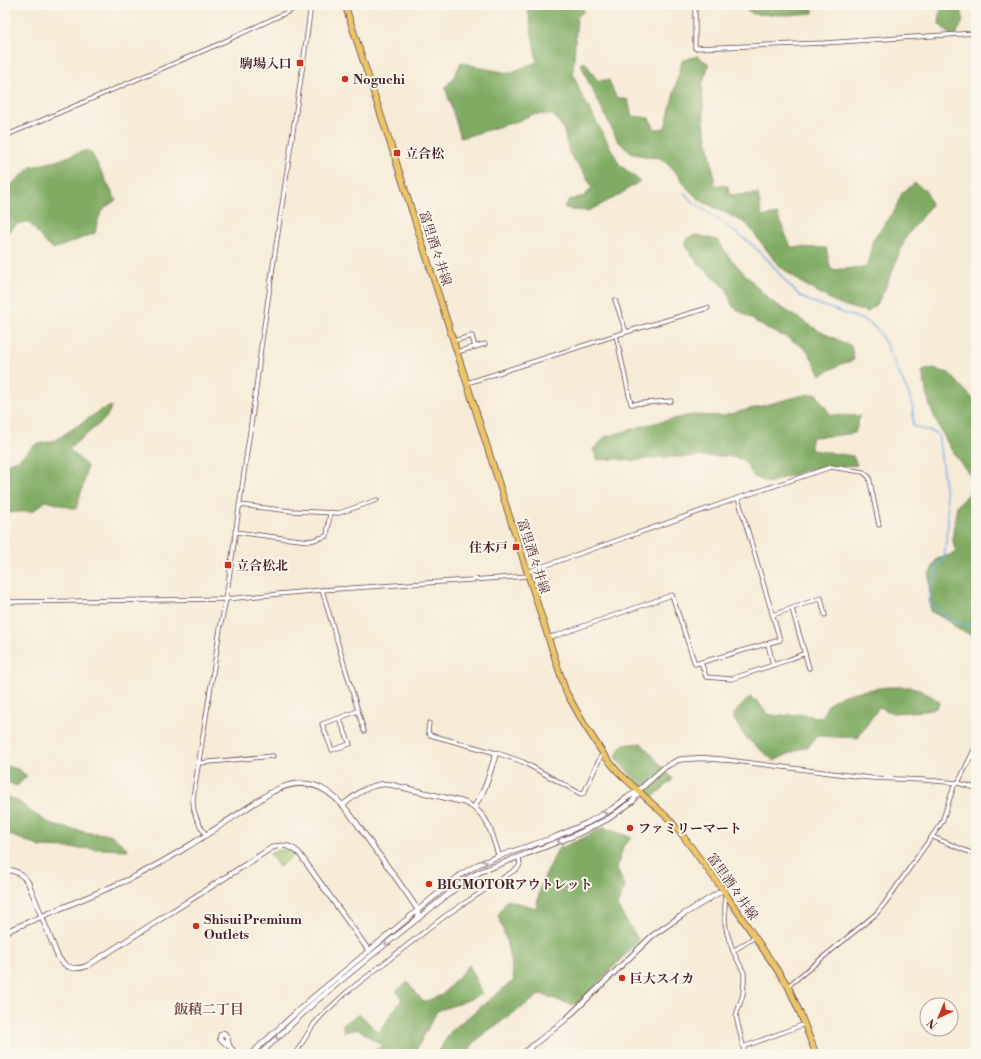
<svg xmlns="http://www.w3.org/2000/svg" width="981" height="1059" font-family="'Libre Bodoni','Noto Serif JP',serif">
<style>
.green{fill:#a0c671;stroke:#75724e}
.forest{fill:#80ab63;stroke:#656547}
.lines{fill:none;stroke-linecap:round;stroke-linejoin:round}
.stream{stroke:#77abe4;stroke-width:1.5}
.minor-casing{stroke:#643e45;stroke-width:5}
.tertiary-casing{stroke:#643e45;stroke-width:6}
.primary-casing{stroke:#643e45;stroke-width:7}
.minor{stroke:#fff;stroke-width:3.5}
.tertiary{stroke:#fff;stroke-width:4.5}
.primary{stroke:#eac669;stroke-width:5.5}
.oneway{stroke:#ae9aa0}
.poi-dot{fill:#c8321e;stroke:#fbf7ec;stroke-width:1.5}
.labels{text-anchor:middle;stroke-width:4;stroke-linejoin:round;paint-order:stroke}
.poi-label{font-size:13px;font-weight:bold;fill:#4a1f2b;stroke:#fbf7ec;text-anchor:start}
.street-label{font-size:13px;fill:#4a1f2b;stroke:#fbf7ec}
.neighbourhood-label{font-size:14px;font-weight:bold;fill:#774b46;stroke:#fbf7ec}
</style>
<rect width="100%" height="100%" fill="#fbf7ec"/>
<filter id="ink" filterUnits="userSpaceOnUse"><feTurbulence type="fractalNoise" baseFrequency=".025" numOctaves="2"/><feDisplacementMap in="SourceGraphic" scale="8" xChannelSelector="R" yChannelSelector="G"/><feConvolveMatrix kernelMatrix="1 2 1 2 8 2 1 2 1" color-interpolation-filters="sRGB"/></filter>
<filter id="wash" filterUnits="userSpaceOnUse"><feTurbulence type="fractalNoise" baseFrequency=".012" numOctaves="4" result="noise"/><feDisplacementMap in="SourceGraphic" scale="16" xChannelSelector="R" yChannelSelector="G"/><feGaussianBlur stdDeviation="0.9" result="paint"/><feColorMatrix in="noise" values="0 0 0 0 0 0 0 0 0 0 0 0 0 0 0 0 0 1.4 0 .05"/><feComposite in="paint" operator="in"/></filter>
<g filter="url(#wash)">
<rect width="100%" height="100%" fill="#f6ebd7"/>
<path class="green" d="M282,850L290,852L294,855L279,867L270,854L276,851Z"/>
<g class="forest">
<path d="M527,5H581L584,11L577,17L573,73L581,94L620,165L640,181L616,197L588,211L572,210L564,207L569,200L585,196L592,187L586,176L569,153L563,128L553,115L533,114L518,121L461,138L445,87C453,80 457,72 461,62L482,68L509,73L537,62Z"/>
<path d="M745,5H813V13L789,15L753,14L746,9Z"/>
<path d="M941,5H962L963,21L954,39L939,24Z"/>
<path d="M697,56L709,64L702,84L704,122L714,175V185L728,186L729,195L758,194L762,217L777,214L791,247L826,248L831,270L867,267L873,239L894,212L902,193L915,183L927,192L931,205L906,237L884,291L878,302L868,312L840,305L802,283L778,265L747,224L700,200L689,190L674,170L660,158L648,157L631,153L618,141L588,81L581,64L585,62L597,80H609L616,97L628,100L632,116L649,118L655,129L665,128L682,61Z"/>
<path d="M87,150L92,154L116,200C100,210 99,215 95,233L54,249L47,245L28,221L17,224L5,234V185H11L31,167L56,161Z"/>
<path d="M697,235L717,240L729,257L758,288L771,301L821,332L851,346L854,360L841,364L821,375L807,350L788,338L767,329L732,306L727,290L697,262L685,246L687,238Z"/>
<path d="M929,368L949,373L976,402V636L959,630L949,621L930,611L929,575L937,559L956,553L953,542V532L957,505L969,494L973,479L953,453L940,429L930,407L922,372Z"/>
<path d="M816,394L831,415L860,416L855,433L831,436L811,437V450L853,456L857,465L809,469L769,483L754,477L743,459L726,456L687,457H661L631,461L616,459L598,460L593,449L605,437L646,425L692,415L723,416L804,395Z"/>
<path d="M112,406L106,418L69,449L87,466L83,486L76,509L46,501L33,511L5,513V464L18,460L35,445L56,440L101,410Z"/>
<path d="M887,687H913L931,696L940,702L936,708L925,711L893,713L879,707L858,738L817,736L809,746L797,750L774,761L745,737L732,716L750,697L758,702L767,714L779,716L800,714L822,718C824,714 826,707 829,704C843,691 869,690 887,687Z"/>
<path d="M641,743L673,779L652,798L615,758L622,745Z"/>
<path d="M5,766L18,769L27,776L17,786L5,781Z"/>
<path d="M5,795L19,802L33,813L52,825L90,833L110,834L129,850L41,847L5,833Z"/>
<path d="M604,827L632,838L623,846L617,869L625,887L617,906L639,941L579,1002L571,1005L541,994L485,1033L474,1043L466,1054H436L452,1030L514,980L506,939L498,915L507,900L536,908L541,885L558,849L581,839Z"/>
<path d="M469,965L482,994L461,1003L437,1011L414,1054H365L383,1046L358,1029L344,1032L343,1024L360,1014L378,1033L402,999L396,991L408,982L423,1002L442,995Z"/>
</g>
<g class="lines">
<path class="stream" d="M684,193L692,201L749,242L770,262L786,282L800,296L807,300L863,320L871,324L879,332L887,346L909,395L913,407V426L938,434L947,503L948,523L944,559L938,565L935,575L930,596L931,603L934,607L950,620L955,622L976,627"/>
</g>
</g>
<g filter="url(#ink)">
<g class="lines">
<g class="minor-casing">
<g id="minor">
<path d="M695,5V48L824,43L976,33"/>
<path d="M5,136L219,44L298,7L307,5"/>
<path d="M615,300L626,332"/>
<path d="M616,335L631,404L671,401"/>
<path d="M453,341L472,336L475,347"/>
<path d="M457,352L485,344"/>
<path d="M467,383L626,332L708,308"/>
<path d="M239,505L291,511L339,513L377,500"/>
<path d="M235,532L282,538L310,541L327,536L330,512"/>
<path d="M527,572L738,498L831,467L863,472L869,477L879,525"/>
<path d="M322,590L364,731"/>
<path d="M5,602L226,599L322,590L529,576"/>
<path d="M792,609L809,668"/>
<path d="M773,615L821,598L825,615"/>
<path d="M548,637L555,636L672,595L695,664L780,640L738,498"/>
<path d="M768,644L773,665"/>
<path d="M701,662L706,677L731,679L788,660L805,653"/>
<path d="M339,718L322,724L332,750L350,744L339,718L358,711"/>
<path d="M429,723L428,732L430,735L500,754L523,762L581,794L584,793L600,758L601,756L604,755"/>
<path d="M727,760L871,778L924,780L958,783L976,788"/>
<path d="M199,763L273,756"/>
<path d="M958,783L976,746"/>
<path d="M206,835C198,823 192,812 193,798L220,629L226,599L256,389L261,347L304,57L311,5"/>
<path d="M933,837L976,855"/>
<path d="M727,895L725,897V922L727,933L733,951L744,973V982L743,994L736,1016L745,1054"/>
<path d="M733,951L755,937"/>
<path d="M788,986L876,914L885,903L942,822L955,783"/>
<path d="M743,1047L805,1024"/>
<path d="M295,1054L314,1024L322,1015L347,992L445,916L518,868L520,864L519,857"/>
</g>
</g>
<g class="tertiary-casing">
<g id="tertiary">
<path d="M343,805C358,793 368,784 388,784L463,802C489,812 491,833 499,856"/>
<path d="M474,807L482,794L487,782L496,753"/>
<path d="M5,870C15,869 22,874 28,882L58,957C66,968 74,971 87,966L273,847C284,844 291,846 299,853L369,951"/>
<path d="M5,932L130,879C179,855 225,822 270,793C323,763 347,810 374,848C389,868 404,889 418,910V919"/>
<path d="M229,1046L227,1037L224,1033L221,1034L220,1037V1039L229,1046L236,1054"/>
<path d="M5,1053L6,1054"/>
<path d="M251,1054L311,999L418,910L458,877L465,872L479,864L499,856L553,838L587,823L612,809L628,797L638,791L665,767L678,760L684,759L703,758L727,760"/>
<path d="M260,1054L315,1002L372,955L470,877L482,871L573,836L608,819L633,801L638,793"/>
<path d="M522,1054L565,1020L652,936L681,916L723,890"/>
</g>
</g>
<g class="primary-casing">
<path id="primary" d="M345,5L393,152L548,637L566,692L584,724L604,755L618,772L669,819L680,832L723,890L788,986L800,1013L816,1054"/>
</g>
<use href="#minor" class="minor"/>
<use href="#tertiary" class="tertiary"/>
<use href="#primary" class="primary"/>
</g>
<defs><path id="oneway-chevron" d="M-2-3.5L2.5 0L-2 3.5" fill="none" stroke-width="1.6" stroke-linecap="round" stroke-linejoin="round"/></defs>
<g class="oneway">
<use href="#oneway-chevron" transform="translate(604 814) rotate(-30)"/>
<use href="#oneway-chevron" transform="translate(560 841) rotate(160)"/>
<use href="#oneway-chevron" transform="translate(484 863) rotate(-24)"/>
<use href="#oneway-chevron" transform="translate(387 943) rotate(142)"/>
<use href="#oneway-chevron" transform="translate(278 1037) rotate(137)"/>
</g>
</g>
<g class="poi-dot">
<rect x="296" y="59" width="8" height="8" rx="2"/>
<circle cx="345" cy="79" r="4"/>
<rect x="393" y="149" width="8" height="8" rx="2"/>
<rect x="512" y="543" width="8" height="8" rx="2"/>
<rect x="224" y="561" width="8" height="8" rx="2"/>
<circle cx="630" cy="828" r="4"/>
<circle cx="429" cy="884" r="4"/>
<circle cx="196" cy="926" r="4"/>
<circle cx="622" cy="978" r="4"/>
</g>
<g class="labels">
<g class="poi-label">
<text x="292" y="68" text-anchor="end">駒場入口</text>
<text x="353" y="84">Noguchi</text>
<text x="405" y="158">立合松</text>
<text x="508" y="552" text-anchor="end">住木戸</text>
<text x="236" y="570">立合松北</text>
<text x="638" y="833">ファミリーマート</text>
<text x="437" y="889">BIGMOTORアウトレット</text>
<text x="204" y="924">Shisui Premium<tspan x="204" dy="15">Outlets</tspan></text>
<text x="630" y="983">巨大スイカ</text>
</g>
<g class="street-label">
<text transform="translate(436 248) rotate(72)" y="5">富里酒々井線</text>
<text transform="translate(534 556) rotate(72)" y="5">富里酒々井線</text>
<text transform="translate(733 886) rotate(55)" y="5">富里酒々井線</text>
</g>
<g class="neighbourhood-label">
<text x="209" y="1014">飯積二丁目</text>
</g>
</g>
<rect width="981" height="1059" fill="none" stroke="#fbf7ec" stroke-width="20"/>
<g transform="translate(939 1017) rotate(224)"><circle r="19" fill="#fbf7ec" stroke="#b4a19f"/>
<path d="M0-3L7 15L0 10L-7 15Z" fill="#c8321e"/>
<text y="-6" font-size="11" font-weight="bold" text-anchor="middle" fill="#4a1f2b">N</text>
</g>
</svg>
